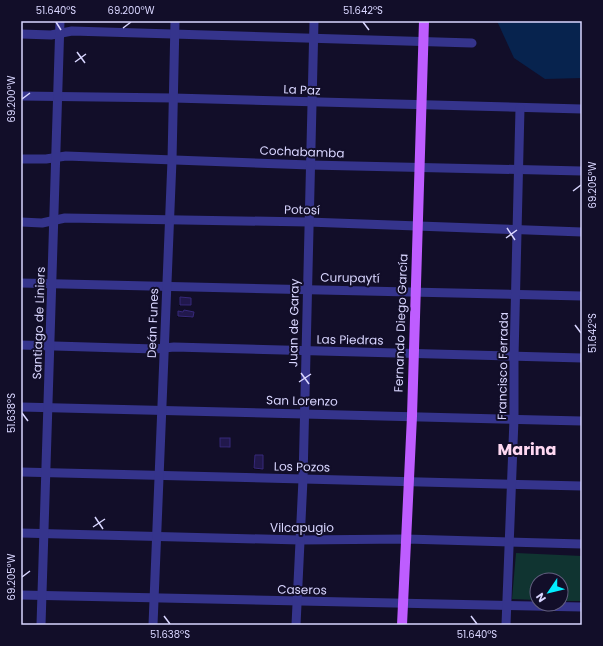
<svg xmlns="http://www.w3.org/2000/svg" width="603" height="646" viewBox="0 0 603 646" font-family="Poppins,sans-serif">
  <rect width="100%" height="100%" fill="#120e29"/>
  <path fill="#103431" d="M516,553L582,556V601H561V580H537V600L512,599Z"/>
  <path fill="#07234e" d="M497,21H579L582,25V78L545,79L514,58Z"/>
  <g fill="#0007">
    <path d="M180,298L190,305L179,306Z"/>
    <path d="M187,311L192,316L191,318L177,317L179,312Z"/>
    <path d="M220,439L229,447L227,448H219Z"/>
    <path d="M255,456L262,468L260,470L253,469Z"/>
  </g>
  <g fill="#21184c" stroke="#36287a">
    <path d="M180,297L191,298V305H180Z"/>
    <path d="M184,310L194,312L193,317L178,316V311L183,312Z"/>
    <rect x="220" y="438" width="10" height="9"/>
    <path d="M255,455H263V469L254,468Z"/>
  </g>
  <g fill="none" stroke-linecap="round" stroke-linejoin="round">
    <g stroke="#35348c" stroke-width="9">
      <path d="M21,34L51,35L72,31L472,43"/>
      <path d="M21,96L173,98L582,109"/>
      <path d="M21,159H46L66,156L310,165L582,171"/>
      <path d="M21,222L42,223L65,218L308,222L582,232"/>
      <path d="M21,283L582,296"/>
      <path d="M21,345L155,349L174,347L582,358"/>
      <path d="M21,407L582,421"/>
      <path d="M21,472L582,486"/>
      <path d="M21,533L300,540L406,539L582,544"/>
      <path d="M21,595L582,607"/>
      <path d="M41,625L60,21"/>
      <path d="M153,625L172,160L175,21"/>
      <path d="M296,625L303,479L314,21"/>
      <path d="M506,625L514,419V357L520,108"/>
    </g>
    <path stroke="#be5dff" stroke-width="10" d="M402,625L412,416L424,21"/>
  </g>
  <path fill="none" stroke="#d9d6ff" stroke-width="1.5" d="M56,22L61,30M363,22L369,30M123,28L131,22M77,52L85,63M75,62L86,54M22,99L30,93M573,191L581,185M507,228L515,240M506,238L517,230M575,325L581,333M301,373L309,384M299,382L311,374M22,413L28,421M95,517L103,529M93,527L105,519M22,577L30,571M164,616L170,624M471,616L477,624"/>
  <g text-anchor="middle" stroke-width="4" stroke-linejoin="round" paint-order="stroke">
    <g font-size="12" fill="#d9d6ff" stroke="#120e29">
      <text transform="translate(302 90) rotate(2)" y="4">La Paz</text>
      <text transform="translate(302 152) rotate(2)" y="4">Cochabamba</text>
      <text transform="translate(302 210) rotate(1)" y="4">Potosí</text>
      <text transform="translate(350 278) rotate(1)" y="4">Curupaytí</text>
      <text transform="translate(39 323) rotate(-88)" y="4">Santiago de Liniers</text>
      <text transform="translate(153 323) rotate(-88)" y="4">Deán Funes</text>
      <text transform="translate(294 323) rotate(-89)" y="4">Juan de Garay</text>
      <text transform="translate(401 323) rotate(-88)" y="4">Fernando Diego García</text>
      <text transform="translate(350 340) rotate(1)" y="4">Las Piedras</text>
      <text transform="translate(503 366) rotate(-89)" y="4">Francisco Ferrada</text>
      <text transform="translate(302 401) rotate(1)" y="4">San Lorenzo</text>
      <text transform="translate(302 467) rotate(1)" y="4">Los Pozos</text>
      <text x="302" y="532">Vilcapugio</text>
      <text transform="translate(302 590) rotate(1)" y="4">Caseros</text>
    </g>
    <g font-size="16" font-weight="bold" fill="#ffd8f2" stroke="#120e29">
      <text x="527" y="455">Marina</text>
    </g>
  </g>
  <rect width="603" height="646" fill="none" stroke="#120e29" stroke-width="44"/>
  <g transform="translate(549 592) rotate(235)"><circle r="19" fill="#120e29" stroke="#625e7f"/>
  <path d="M0-3L7 15L0 10L-7 15Z" fill="#02edff"/>
  <text y="-6" font-size="11" font-weight="bold" text-anchor="middle" fill="#d9d6ff">N</text>
  </g>
  <rect x="22" y="22" width="559" height="602" fill="none" stroke="#d9d6ff" stroke-width="1.5"/>
  <g font-size="10" text-anchor="middle" fill="#d9d6ff">
    <text x="56" y="14">51.640°S</text>
    <text x="131" y="14">69.200°W</text>
    <text x="363" y="14">51.642°S</text>
    <text transform="translate(11 99) rotate(-90)" y="4">69.200°W</text>
    <text transform="translate(592 185) rotate(-90)" y="4">69.205°W</text>
    <text transform="translate(592 333) rotate(-90)" y="4">51.642°S</text>
    <text transform="translate(11 413) rotate(-90)" y="4">51.638°S</text>
    <text transform="translate(11 577) rotate(-90)" y="4">69.205°W</text>
    <text x="170" y="638">51.638°S</text>
    <text x="477" y="638">51.640°S</text>
  </g>
</svg>
